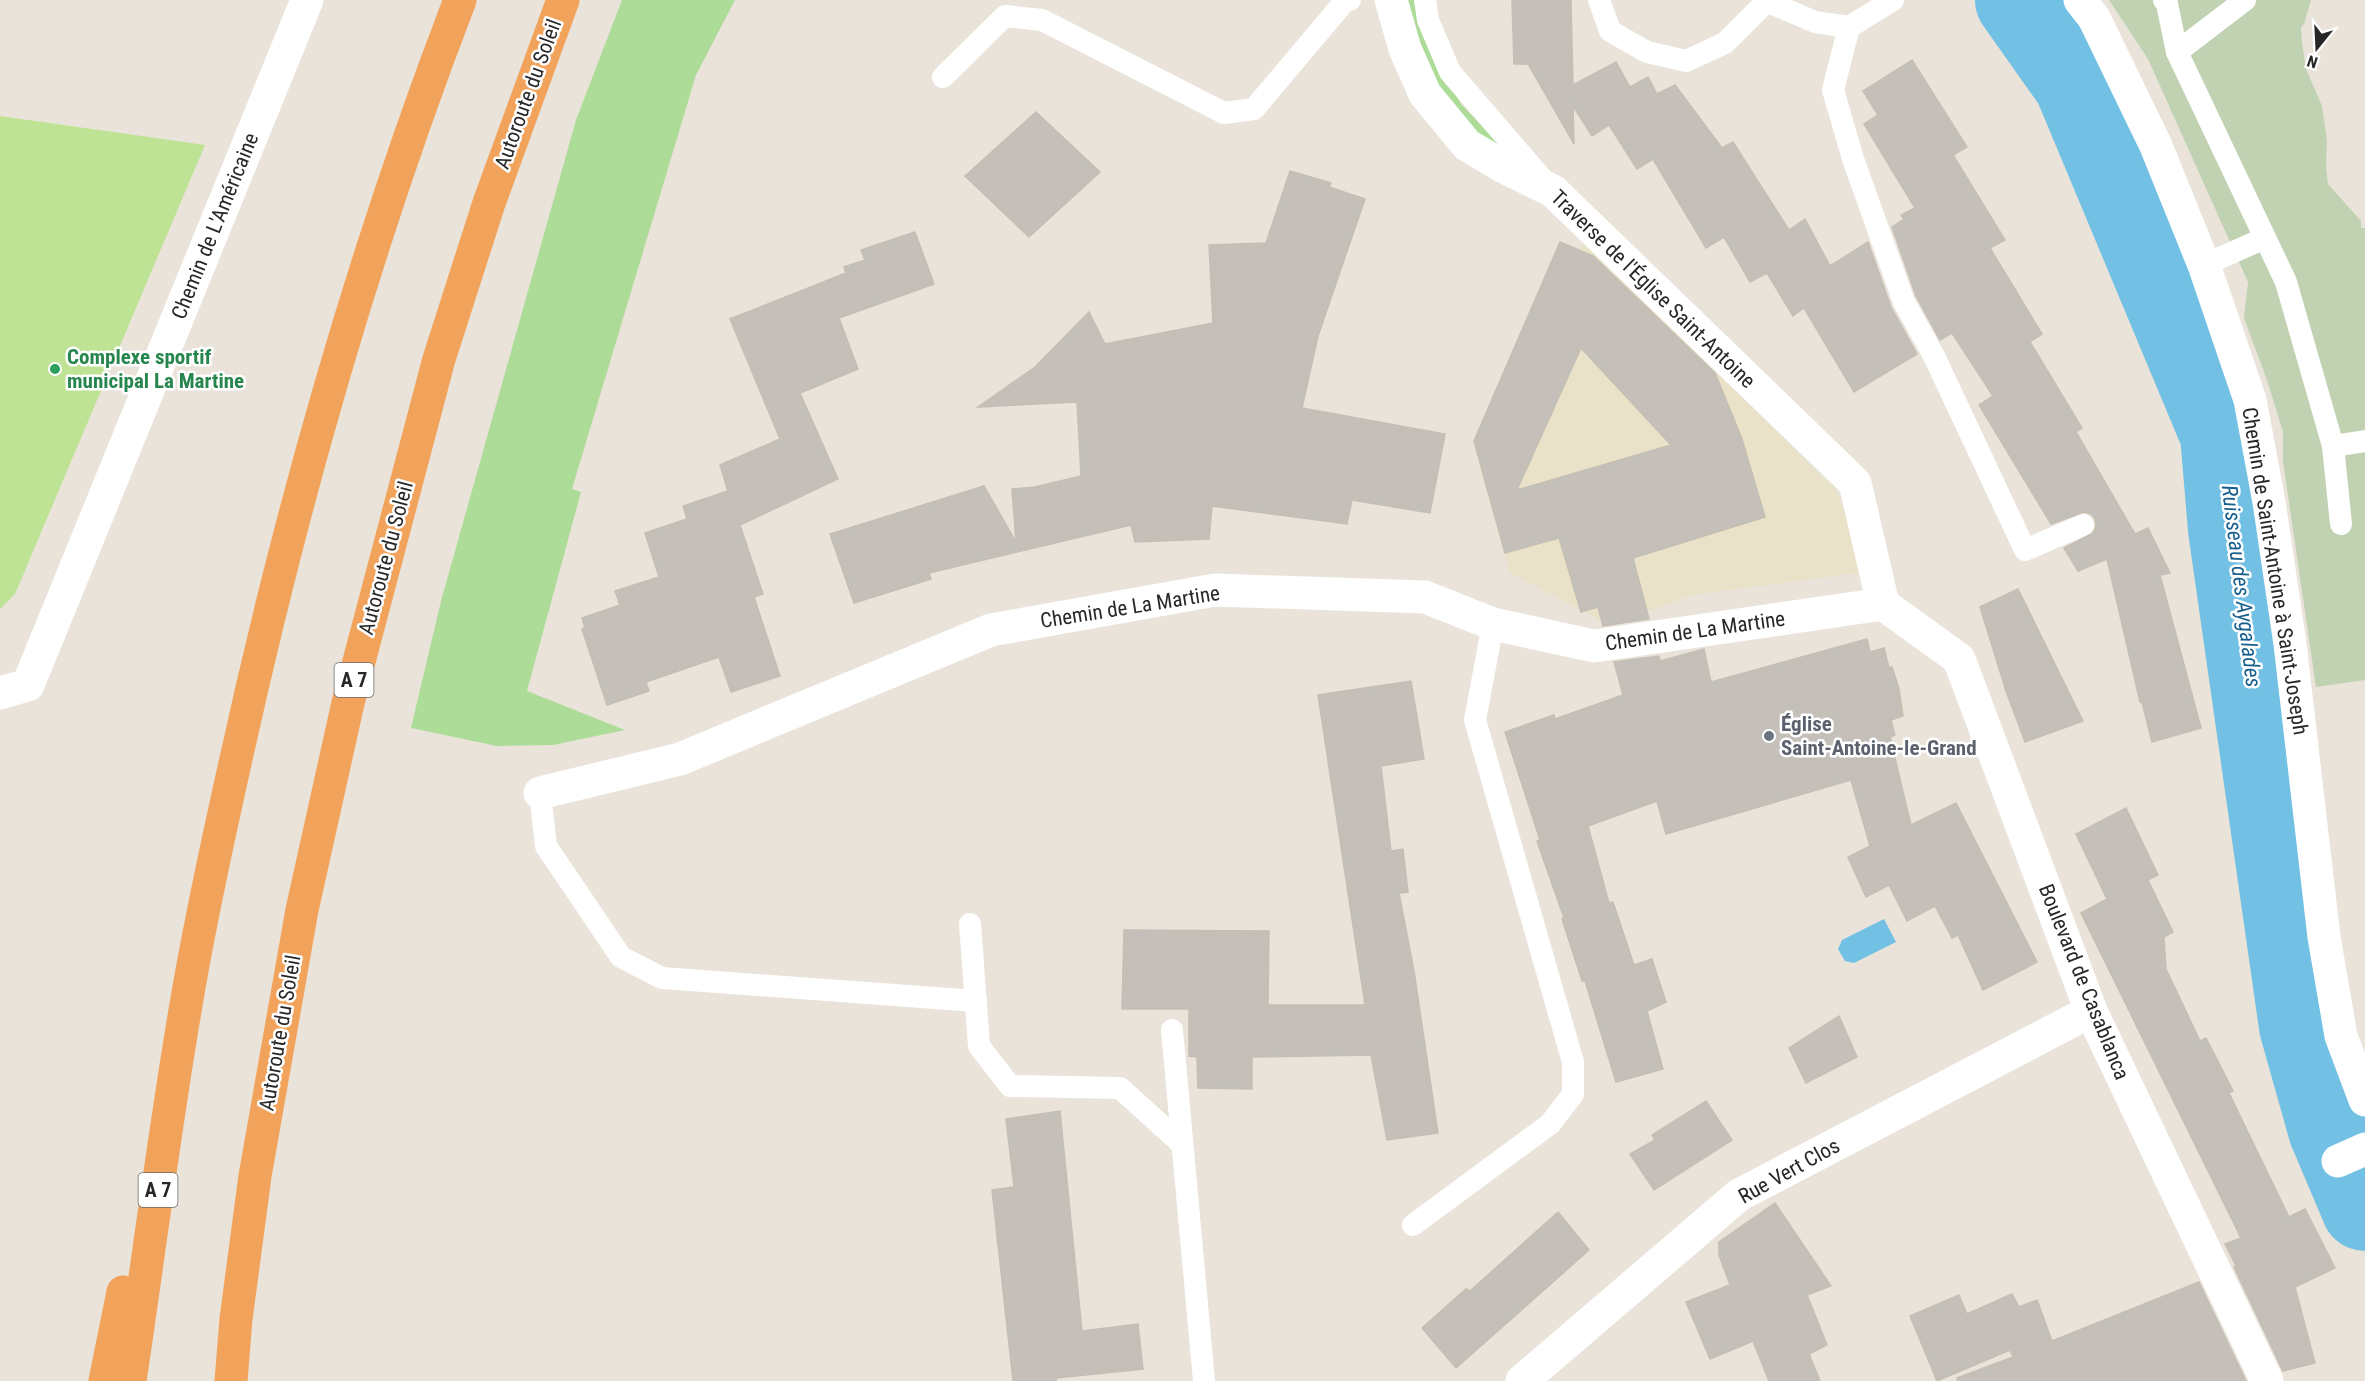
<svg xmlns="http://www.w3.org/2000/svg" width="2365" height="1381" viewBox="0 0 2365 1381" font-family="'Roboto Condensed',sans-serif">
  <rect width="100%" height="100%" fill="#e9e3d9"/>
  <path fill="#eae1c9" d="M1583,242L1836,490L1865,572L1692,595L1658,608L1600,620L1510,573L1480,469Z"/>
  <g fill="#addc99">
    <path d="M622,0H735L696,75L572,489L581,492L527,691L625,730L553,745L497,746L411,728L441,601L576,120Z"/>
    <path d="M1404,0H1415L1432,54L1461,104L1513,159L1483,145L1426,70Z"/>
  </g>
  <path fill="#c0d2b2" d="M2109,0H2311L2304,24L2301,27L2302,43L2306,69L2322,106L2327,141L2326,167L2328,184L2361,221V228H2365V680L2316,687L2283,461V432L2267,380L2244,318L2248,282L2148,59Z"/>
  <path fill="#bfe395" d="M0,116L205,145L15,594L0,609Z"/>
  <path fill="#72c1e5" d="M1884,919L1896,942L1854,963L1845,961L1838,949L1842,940Z"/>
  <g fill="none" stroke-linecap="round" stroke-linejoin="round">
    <path stroke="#72c1e5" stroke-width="88" d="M2019,0L2077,82L2224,434L2232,529L2303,1026L2332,1129L2365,1207"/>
  </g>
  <g fill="#c4c0b9" stroke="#c4bfb3" stroke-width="1.5" fill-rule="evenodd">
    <path d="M1512,0H1571L1573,85L1616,62L1630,87L1648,77L1657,94L1675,85L1722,148L1733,142L1789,230L1805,219L1830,266L1868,242L1891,307L1917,354L1854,392L1804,308L1793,316L1767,273L1750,282L1724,237L1706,248L1653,159L1637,169L1609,125L1592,136L1573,106L1574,144L1528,64H1514Z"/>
    <path d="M1912,60L1967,147L1953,155L2005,240L1990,248L2042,334L2030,342L2082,428L2076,432L2135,534L2148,528L2170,573L2160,575L2201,728L2152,742L2142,702H2140L2107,559L2078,571L2064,548L2093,533L2096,527L2095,519L2091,514L2084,512L2051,524L1979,405L1993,396L1952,333L1940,340L1916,296L1892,227L1904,219L1901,215L1915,208L1864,124L1878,115L1863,91Z"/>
    <path d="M1036,112L1100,172L1029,237L965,176Z"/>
    <path d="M1290,171L1331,183L1329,187L1365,199L1318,336L1302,408L1445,434L1430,513L1352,500L1347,524L1212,506L1209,539L1135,542L1131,525L929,573L931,579L854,603L830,534L984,486L1016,542L1012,489L1035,487L1081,476L1077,402L978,407L1035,367L1089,312L1105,344L1213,323L1209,245L1266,243Z"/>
    <path d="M915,232L934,284L839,318L858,369L800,393L838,479L740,525L763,594L754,597L780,676L731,692L719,657L646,682L649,691L607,705L582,629L585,628L582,618L620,605L615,591L659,577L645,533L687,519L683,506L728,491L720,465L780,439L730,319L846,273L844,267L865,260L861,250Z"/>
    <path d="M1560,242L1593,256L1715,373L1742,439L1765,517L1633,558L1649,619L1603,626L1598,607L1581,612L1559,538L1505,553L1474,441ZM1581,348L1671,445L1517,490Z"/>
    <path d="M2018,589L2083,721L2025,742L2006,691L1980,607Z"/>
    <path d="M1867,639L1870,652L1884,648L1889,668L1892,667L1899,689L1903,716L1891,720L1895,735L1890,737L1911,825L1956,803L2037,962L1983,990L1958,935L1952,938L1935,906L1907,921L1889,885L1866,897L1848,857L1870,846L1851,780L1666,834L1657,801L1588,826L1609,903L1613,902L1634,965L1652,959L1666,1002L1647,1011L1663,1069L1616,1082L1585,981H1582L1562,919L1564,918L1537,841L1540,840L1505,732L1554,715L1555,719L1623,695L1614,662L1659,656L1660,661L1704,649L1711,682Z"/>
    <path d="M1411,681L1424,759L1381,766L1391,851L1403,849L1408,892L1399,893L1414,971L1438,1133L1387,1140L1371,1055L1252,1057V1089L1198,1088L1197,1057L1189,1056V1009H1122L1124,930L1269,931L1268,1005H1365L1318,695Z"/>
    <path d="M2126,808L2158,875L2148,880L2173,932L2164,937L2166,969L2200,1041L2206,1038L2233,1091L2229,1093L2289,1217L2305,1209L2335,1268L2295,1287L2315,1363L2283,1371L2234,1267L2236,1266L2225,1244L2241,1238L2081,913L2107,899L2076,834Z"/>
    <path d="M1839,1016L1857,1057L1806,1083L1789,1048Z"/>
    <path d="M1706,1101L1732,1140L1654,1190L1630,1154L1655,1140L1652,1135Z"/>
    <path d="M1060,1111L1082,1331L1138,1324L1143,1369L1056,1378V1381H1013L992,1190L1014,1187L1006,1119Z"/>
    <path d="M1775,1203L1831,1286L1807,1295L1827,1345L1809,1354L1820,1381H1769L1753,1341L1710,1359L1686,1302L1730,1285L1719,1255V1242Z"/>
    <path d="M1558,1212L1589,1250L1456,1368L1422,1328L1466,1289L1470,1291Z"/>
    <path d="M2199,1282L2246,1381H1958L1957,1378L2013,1357L2010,1350L1937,1381L1910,1316L1959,1295L1967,1314L2012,1294L2019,1307L2037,1300L2052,1341Z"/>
  </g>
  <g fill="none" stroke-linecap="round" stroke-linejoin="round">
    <g stroke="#fff" stroke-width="22">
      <path d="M1425,0L1428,20L1450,72L1544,181"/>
      <path d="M1599,0L1610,31L1647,52L1686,61L1725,43L1766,2"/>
      <path d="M1764,0L1815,22L1849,27L1893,0"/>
      <path d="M2164,0L2167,4L2177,52L2286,282L2333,446L2341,524"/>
      <path d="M1849,27L1833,90L1853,159L1904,302L1934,356L2025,550L2083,525"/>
      <path d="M2177,52L2245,0"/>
      <path d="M943,77L1005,16L1042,20L1224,113L1254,109L1345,1L1350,0"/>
      <path d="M2204,265L2265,238"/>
      <path d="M2333,446L2365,441"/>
      <path d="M540,793L546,846L621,957L662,978L976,1001"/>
      <path d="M970,924L979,1046L1010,1086L1120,1088L1182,1144"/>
      <path d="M1172,1030L1204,1381"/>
      <path d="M1413,1225L1550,1124L1573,1094V1062L1475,720L1493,624"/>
    </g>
    <path stroke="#fff" stroke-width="33" d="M2338,1161L2365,1149"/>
    <g stroke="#fff" stroke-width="33">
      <path d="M1391,0L1405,49L1425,94L1467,145L1504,167L1553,191L1855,483L1883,604"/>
      <path d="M2080,0L2094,18L2156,146L2204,265L2250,400L2269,502L2290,644L2324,937L2341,1036L2365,1100"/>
      <path d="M1883,604L1959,659L2091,1011L2267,1381"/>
      <path d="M0,693L28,685L307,0"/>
      <path d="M540,793L680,759L991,630L1215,590L1425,597L1493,624L1594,646L1883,604"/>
      <path d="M1522,1381L1739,1195L2091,1011"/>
    </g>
    <g stroke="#f2a35b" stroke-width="33">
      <path d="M105,1381L123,1292"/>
      <path d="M130,1381C149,1254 165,1126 187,999C200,922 217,844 234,768C291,507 364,249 460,0"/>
      <path d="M231,1381L236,1319L255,1176L302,910L348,703L439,359L489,203L563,0"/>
    </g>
  </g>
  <circle fill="#2e9e5b" stroke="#fff" stroke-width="2" cx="55" cy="369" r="6"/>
  <circle fill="#6b7280" stroke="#fff" stroke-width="2" cx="1769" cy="736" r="6"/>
  <g text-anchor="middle" stroke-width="5" stroke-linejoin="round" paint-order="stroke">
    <g fill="#fff" stroke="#686868" stroke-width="1.5">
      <rect x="334.5" y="663" width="39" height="34" rx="4.5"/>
      <rect x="138.5" y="1173" width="39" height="34" rx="4.5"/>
    </g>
    <g font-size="20" font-weight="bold" fill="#272727">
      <text x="354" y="687">A 7</text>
      <text x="158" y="1197">A 7</text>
    </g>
    <g font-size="21" fill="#272727" stroke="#fff">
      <text transform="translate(528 94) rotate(-70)" y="7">Autoroute du Soleil</text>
      <text transform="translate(215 226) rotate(-68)" y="7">Chemin de L'Américaine</text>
      <text transform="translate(1653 289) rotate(44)" y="7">Traverse de l'Église Saint-Antoine</text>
      <text transform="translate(386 558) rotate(-75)" y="7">Autoroute du Soleil</text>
      <text transform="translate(2275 571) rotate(81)" y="7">Chemin de Saint-Antoine à Saint-Joseph</text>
      <text transform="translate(1130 607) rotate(-9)" y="7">Chemin de La Martine</text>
      <text transform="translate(1695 631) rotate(-8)" y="7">Chemin de La Martine</text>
      <text transform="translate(2084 982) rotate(68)" y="7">Boulevard de Casablanca</text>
      <text transform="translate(280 1033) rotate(-80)" y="7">Autoroute du Soleil</text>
      <text transform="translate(1789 1171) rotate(-29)" y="7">Rue Vert Clos</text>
    </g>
    <g font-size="21" font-weight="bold" fill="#27864d" stroke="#fff" text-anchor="start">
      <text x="67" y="364">Complexe sportif<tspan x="67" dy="24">municipal La Martine</tspan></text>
    </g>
    <g font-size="21" font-weight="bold" fill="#5b616d" stroke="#fff" text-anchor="start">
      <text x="1781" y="731">Église<tspan x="1781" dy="24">Saint-Antoine-le-Grand</tspan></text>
    </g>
    <g font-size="22" font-style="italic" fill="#165e8c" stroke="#fff">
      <text transform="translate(2242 586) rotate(83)" y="8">Ruisseau des Aygalades</text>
    </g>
  </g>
  <g transform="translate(2317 48) rotate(198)" stroke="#ffffff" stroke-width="4.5" paint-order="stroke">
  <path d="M0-4.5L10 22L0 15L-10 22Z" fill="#272727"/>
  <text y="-9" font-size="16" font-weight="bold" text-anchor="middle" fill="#272727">N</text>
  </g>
</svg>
